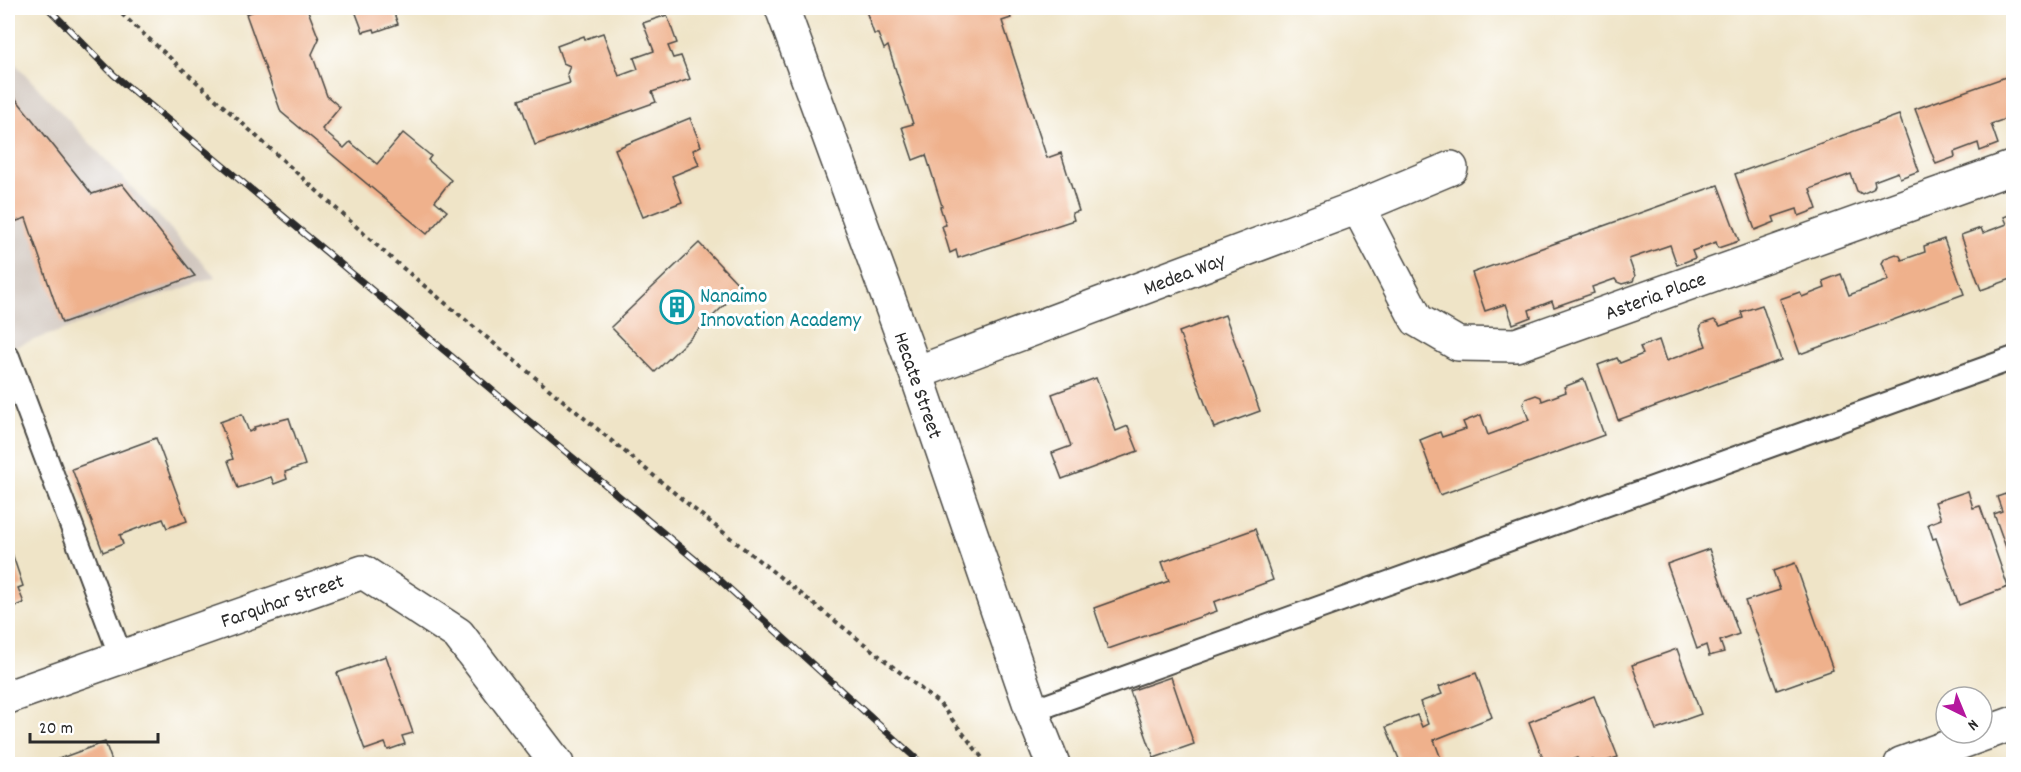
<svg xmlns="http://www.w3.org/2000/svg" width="2021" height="772" viewBox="0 0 2021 772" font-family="Dekko,sans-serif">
  <rect width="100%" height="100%" fill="#fff"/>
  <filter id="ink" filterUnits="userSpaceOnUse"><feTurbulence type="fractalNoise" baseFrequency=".0167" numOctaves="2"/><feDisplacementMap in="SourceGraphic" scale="12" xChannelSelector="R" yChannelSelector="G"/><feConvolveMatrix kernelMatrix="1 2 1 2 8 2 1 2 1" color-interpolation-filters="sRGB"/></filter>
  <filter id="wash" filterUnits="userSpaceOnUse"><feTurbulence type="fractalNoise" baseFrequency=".008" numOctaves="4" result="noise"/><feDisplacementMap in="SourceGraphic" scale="24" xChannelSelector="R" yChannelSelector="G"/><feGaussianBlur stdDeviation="1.35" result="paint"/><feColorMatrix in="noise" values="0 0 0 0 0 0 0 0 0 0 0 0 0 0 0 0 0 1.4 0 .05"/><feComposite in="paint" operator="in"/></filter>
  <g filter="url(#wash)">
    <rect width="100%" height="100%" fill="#efe4c7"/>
    <path fill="#cdc2b9" d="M8,56L216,277L8,349Z"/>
    <g id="blocks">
      <g fill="#efb18c">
        <path d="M263,8H307L319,39L312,54L327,96L340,107L322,129L326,133L344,148L350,142L377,164L403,133L431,156L428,160L451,180L435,201L447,211L427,234L281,112L246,14Z"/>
        <path d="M354,8H392L398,24L375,32L374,29L363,32Z"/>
        <path d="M865,8H1008L1011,18L1002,21L1047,158L1061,153L1079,211L1072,213L1074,220L958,258L956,250L950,253L942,226L946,225L940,207L942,206L926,155L913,160L902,127L913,124L888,46L884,49L878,34H874Z"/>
        <path d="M667,15L677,43L668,46L673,58L681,56L690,79L652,92L656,102L535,145L519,100L570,83L567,74L570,66L563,63L557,46L584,36L585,39L603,33L619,76L638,69L634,58L654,51L643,23Z"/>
        <path d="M2014,74V116L1991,124L1998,144L1980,151L1978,143L1954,152L1955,157L1936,164L1915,109Z"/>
        <path d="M8,89L92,194L122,184L195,276L62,323L26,218L8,224Z"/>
        <path d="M1899,115L1919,171L1900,178L1898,172L1874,181L1875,185L1873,189L1862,194L1857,191L1851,174L1810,189L1817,209L1799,216L1797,209L1773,217L1775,222L1755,230L1735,174Z"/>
        <path d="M690,118L701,146L693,150L699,165L672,176L682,202L643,217L615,149Z"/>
        <path d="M1718,185L1739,241L1718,248L1716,242L1692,251L1695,258L1677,265L1670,245L1629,259L1635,276L1633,281L1622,284L1617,282L1615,279L1592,287L1594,293L1554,307L1552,301L1529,310L1531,317L1513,324L1506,304L1485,311L1472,273Z"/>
        <path d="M2014,213V278L1981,290L1961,235L1981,228L1983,233L2007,224L2004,217Z"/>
        <path d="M1944,239L1964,294L1800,354L1780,299L1800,292L1802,297L1825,288L1823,281L1841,274L1849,295L1889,280L1882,263L1885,258L1896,254L1900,256L1902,260L1925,252L1924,246Z"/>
        <path d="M699,243L742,288L655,372L611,327Z"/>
        <path d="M1762,305L1781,360L1618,420L1598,365L1617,358L1620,363L1643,354L1640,347L1659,340L1666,361L1706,346L1700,329L1702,324L1714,320L1718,323L1720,326L1743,318L1741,312Z"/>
        <path d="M1225,315L1260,411L1214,428L1179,332Z"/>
        <path d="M1096,378L1116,431L1128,426L1138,451L1062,479L1052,453L1071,446L1052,394Z"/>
        <path d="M1584,379L1604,435L1440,495L1420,440L1440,432L1442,437L1466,429L1463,422L1481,415L1488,435L1529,420L1523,404L1525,399L1536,395L1541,397L1542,401L1566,392L1564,387Z"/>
        <path d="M242,414L249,432L255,429L254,427L289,418L305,465L285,472L287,479L274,484L271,477L238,488L228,461L233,459L220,422Z"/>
        <path d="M156,438L187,521L167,528L163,519L141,527L120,535L123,544L103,552L72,469Z"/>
        <path d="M1968,491L1973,508L1980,506L2008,587L1959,605L1936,538L1933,539L1928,524L1941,519L1935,502Z"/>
        <path d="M2014,491V567H2013L1994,514L2002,511L1997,497Z"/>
        <path d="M1255,529L1273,580L1214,602L1217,611L1108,649L1094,608L1169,581L1162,562Z"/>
        <path d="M8,541L23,586L18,588L24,603L8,609Z"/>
        <path d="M1709,549L1739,634L1720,641L1724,652L1709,656L1706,645L1697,649L1667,564Z"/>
        <path d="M1795,563L1833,670L1777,690L1745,601L1780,590L1773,571Z"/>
        <path d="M1677,649L1701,714L1656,730L1632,665Z"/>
        <path d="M386,656L413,733L402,736L405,744L388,750L385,743L365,750L337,673Z"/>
        <path d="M1476,673L1492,717L1434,740L1443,764H1401L1386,727L1417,715L1422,727L1428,724L1420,702L1442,694L1439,687Z"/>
        <path d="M1171,677L1194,744L1154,758L1130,691Z"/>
        <path d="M1594,696L1618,757L1598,764H1595L1593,760L1580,764L1577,758L1560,764H1545L1529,722Z"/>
        <path d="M105,742L113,764H54L53,761Z"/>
      </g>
    </g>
  </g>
  <g filter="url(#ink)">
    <use href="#blocks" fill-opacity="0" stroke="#484742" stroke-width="1.5"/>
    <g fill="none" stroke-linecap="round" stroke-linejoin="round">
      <defs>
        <g id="lane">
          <path d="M8,357L121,657"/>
          <path d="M1032,711L2014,358"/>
        </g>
        <g id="street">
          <path d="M782,8L916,373L1032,711L1053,764"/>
          <path d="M1358,207L1417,320L1458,344L1516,345L2014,167"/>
          <path d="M916,373L1358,207L1451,168"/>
          <path d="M8,697L363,572L458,634L557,764"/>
          <path d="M1901,764L2014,723"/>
        </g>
      </defs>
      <use href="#lane" stroke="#484742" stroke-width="26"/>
      <use href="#street" stroke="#484742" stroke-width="36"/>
      <path stroke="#484742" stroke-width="4" stroke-dasharray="4.5 4.5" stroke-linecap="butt" d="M115,8L392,259L694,509L940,704L987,764"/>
      <use href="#lane" stroke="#fff" stroke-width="22"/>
      <use href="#street" stroke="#fff" stroke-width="33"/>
      <defs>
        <path id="rail" d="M48,8L114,75L722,582L922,764"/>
      </defs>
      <use href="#rail" stroke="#2b2b2b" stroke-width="7"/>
      <use href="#rail" stroke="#fff" stroke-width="4.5" stroke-dasharray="14" stroke-linecap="butt"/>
    </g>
  </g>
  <defs>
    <symbol id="building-ring" viewBox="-11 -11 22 22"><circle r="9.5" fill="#fff" stroke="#0f9aa8" stroke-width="1.5"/><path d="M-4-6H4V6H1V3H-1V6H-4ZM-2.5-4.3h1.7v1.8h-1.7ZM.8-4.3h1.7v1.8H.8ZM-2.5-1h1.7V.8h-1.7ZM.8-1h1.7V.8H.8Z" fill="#0f9aa8"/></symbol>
  </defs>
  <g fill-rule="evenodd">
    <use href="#building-ring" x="658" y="288" width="38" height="38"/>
  </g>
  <g text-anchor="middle" stroke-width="6" stroke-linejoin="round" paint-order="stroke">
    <g font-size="21" fill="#2b2b2b" stroke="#fff">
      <text transform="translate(1184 273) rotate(-21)" y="7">Medea Way</text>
      <text transform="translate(1655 295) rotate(-20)" y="7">Asteria Place</text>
      <text transform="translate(919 385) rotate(71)" y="7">Hecate Street</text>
      <text transform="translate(282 600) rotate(-19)" y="7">Farquhar Street</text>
    </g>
    <g font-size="21" fill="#0d838f" stroke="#fff" text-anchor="start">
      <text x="700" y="302">Nanaimo<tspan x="700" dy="24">Innovation Academy</tspan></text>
    </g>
  </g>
  <rect width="2021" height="772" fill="none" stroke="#fff" stroke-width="30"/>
  <g transform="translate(1964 715) rotate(137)"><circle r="28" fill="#ffffff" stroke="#aaaaaa" stroke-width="1.5"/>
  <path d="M0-4.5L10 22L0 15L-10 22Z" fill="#b5179e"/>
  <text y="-9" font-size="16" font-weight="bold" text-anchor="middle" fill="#2b2b2b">N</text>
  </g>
  <path d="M30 733v9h128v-9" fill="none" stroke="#2b2b2b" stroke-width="3"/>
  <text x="39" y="733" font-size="18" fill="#2b2b2b" stroke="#ffffff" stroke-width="4.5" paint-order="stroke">20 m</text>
</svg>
